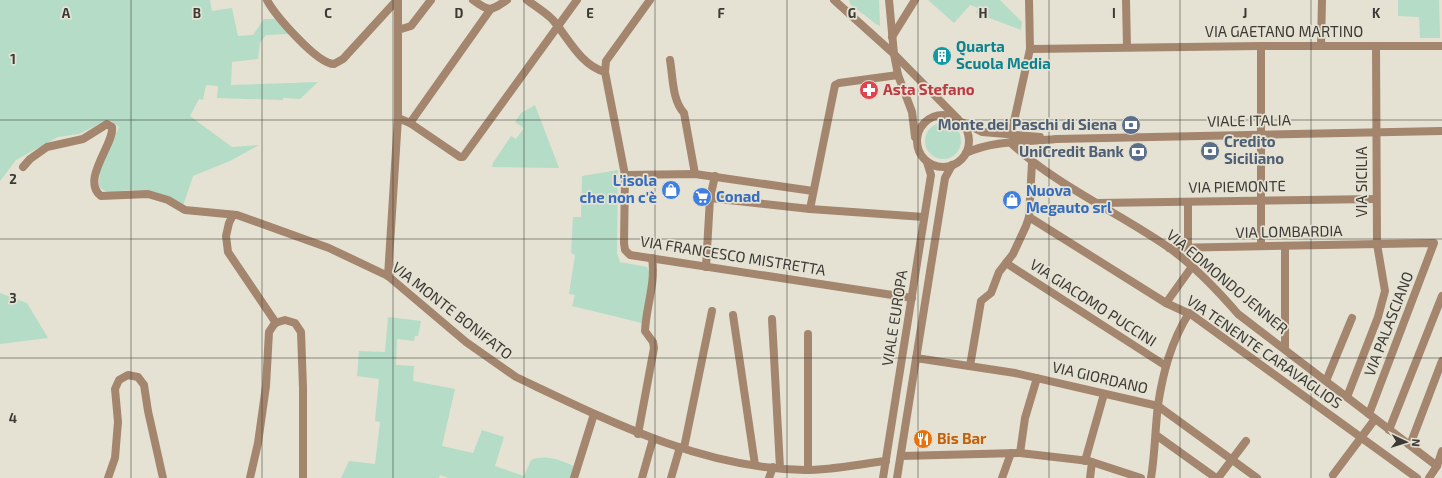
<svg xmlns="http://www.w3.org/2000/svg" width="1442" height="478" viewBox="0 0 1442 478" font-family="'Exo 2',sans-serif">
  <rect width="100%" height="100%" fill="#e5e2d3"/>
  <g fill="#b4dcc7">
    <path d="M0,0H210L212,11L232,8L238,36L253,35L264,19H275L290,34L266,35L260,43L258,59L232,62L231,85L318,82L300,99L283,98V100L217,98L218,86L206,85L203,100L199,99L190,116L232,147L259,145L230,161L193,176L183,206C166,199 149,190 131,190C119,190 107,197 99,186L100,168L119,127L110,120L103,122L79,134L58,137L16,160L0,181Z"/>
    <path d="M849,0H879L880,26L876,24L850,4Z"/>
    <path d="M928,0H1000L1022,22L1021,30L976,13L978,8L970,5L954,23Z"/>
    <path d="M1398,0H1439L1440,38H1420L1419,17L1398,16Z"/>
    <path d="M535,105L559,168L492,167L493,163L511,136L516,139L524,128L515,122L521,113Z"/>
    <circle cx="943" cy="141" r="18"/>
    <path d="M618,170L617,253L620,262L647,267L651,275L642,323L572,306L575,295L569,294L575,255L571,253L573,217H581L582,176Z"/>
    <path d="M0,293L27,303L48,338L0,344Z"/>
    <path d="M388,317L421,321L418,336H415L414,341L397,339L396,365L414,366L413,381L455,389L442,446L473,453L482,430L504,437L495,466L524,476L531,460C546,454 560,460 574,466L571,478H449L440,475L439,478H341L349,461L375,464L380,422L375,421L379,379L357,376L359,351L385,352Z"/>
  </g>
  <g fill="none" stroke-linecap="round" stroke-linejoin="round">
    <g stroke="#a4856d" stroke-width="8">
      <path d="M267,0C275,15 317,64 334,64L343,59L397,0"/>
      <path d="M473,0C490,12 490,11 507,0"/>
      <path d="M527,0C535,6 545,12 552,19C568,37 580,65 605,72L625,175L695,174L813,191"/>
      <path d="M1126,0L1127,47"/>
      <path d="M398,30L411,26L431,0"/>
      <path d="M892,37L915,0"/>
      <path d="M1321,46L1322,0"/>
      <path d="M1030,49L1261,46H1442"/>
      <path d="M670,60C673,77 672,100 684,113L695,174"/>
      <path d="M605,72L606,61L650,0"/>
      <path d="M398,118L410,123L460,157H463L577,0"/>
      <path d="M410,123L490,10"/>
      <path d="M1011,135L1030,49L1029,0"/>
      <path d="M1011,143C1057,186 1116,211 1168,247C1192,264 1219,292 1238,314L1437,466"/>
      <path d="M23,167L30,159L47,147L83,139L107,124L112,127C115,143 80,180 101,196L148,194L168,200L185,210L237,215L329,248L388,276L466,342L516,377C607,420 702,469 805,470C832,470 860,464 886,461"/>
      <path d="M625,175L624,243L625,250L630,255L912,298"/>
      <path d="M710,198L810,209L924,217"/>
      <path d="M1097,203L1376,199"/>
      <path d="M810,209L835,85L839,83L898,75"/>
      <path d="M233,215L229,223L226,236L228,252L276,323"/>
      <path d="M1029,217L1166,303L1192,315L1417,478"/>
      <path d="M1261,246V46"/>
      <path d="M1188,247V202"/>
      <path d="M1169,248L1434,243L1369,414"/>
      <path d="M1006,263L1166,366"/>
      <path d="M706,267L710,198L715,176"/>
      <path d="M388,276L398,118V0"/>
      <path d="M1166,303L1191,268"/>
      <path d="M733,315L755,465"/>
      <path d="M772,319L780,468"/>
      <path d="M808,334V470"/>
      <path d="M1285,349V246"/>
      <path d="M916,358L1015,373L1158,406L1257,478"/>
      <path d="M970,366L981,301L991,293L999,272L1013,254L1026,226L1029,217L1032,163"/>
      <path d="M1326,381L1352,318"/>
      <path d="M1347,397L1378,317L1385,291L1377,244L1376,46"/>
      <path d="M1389,430L1442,296"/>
      <path d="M638,434L654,348L653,342L645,331C646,306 656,284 652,258"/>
      <path d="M1156,435L1216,478"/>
      <path d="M1410,445L1442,361"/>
      <path d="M684,448L712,311"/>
      <path d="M1020,453L1025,418L1037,378"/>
      <path d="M901,456L1020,453L1089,461L1141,478"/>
      <path d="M1085,461L1104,394"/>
      <path d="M1333,475L1375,419"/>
      <path d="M108,478L115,458L118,422L115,389L119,380L128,375L138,377L144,385L148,411L163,478"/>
      <path d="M250,478L258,443L266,386L269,332L275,323L285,320L295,323L301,332L303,388V478"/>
      <path d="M574,478L594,414"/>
      <path d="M642,478L653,439"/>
      <path d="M671,478L680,447"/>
      <path d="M769,478L773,467"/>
      <path d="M1002,478L1011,453"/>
      <path d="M1090,478L1092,462"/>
      <path d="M1151,478C1155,454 1155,430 1158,405C1163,372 1171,342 1189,313"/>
      <path d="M1218,478L1246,441"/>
      <path d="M1429,478L1437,466L1442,451"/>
    </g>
    <g stroke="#a4856d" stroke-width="8">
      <path d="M834,0L894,54L958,119"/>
      <path d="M889,0L894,54L898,75L912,112L915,137"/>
      <circle cx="943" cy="141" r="26"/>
      <path d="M964,123L982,132L1040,137"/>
      <path d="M966,153C993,140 1027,142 1056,139L1442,131"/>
      <path d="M883,478L931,175L927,162"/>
      <path d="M897,478L945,178L952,165"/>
    </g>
  </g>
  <path fill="none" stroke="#3c3a35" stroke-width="1" stroke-opacity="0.55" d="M131,0V478M262,0V478M393,0V478M524,0V478M655,0V478M787,0V478M918,0V478M1049,0V478M1180,0V478M1311,0V478M0,120H1442M0,239H1442M0,358H1442"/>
  <defs>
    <symbol id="building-disc" viewBox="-11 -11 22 22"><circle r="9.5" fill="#0f9aa8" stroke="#e5e2d3"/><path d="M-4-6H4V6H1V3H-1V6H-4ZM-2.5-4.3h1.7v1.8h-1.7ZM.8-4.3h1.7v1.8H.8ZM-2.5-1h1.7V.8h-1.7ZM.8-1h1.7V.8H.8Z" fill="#fff"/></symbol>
    <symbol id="pharmacy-disc" viewBox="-11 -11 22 22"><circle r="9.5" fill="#e0444e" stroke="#e5e2d3"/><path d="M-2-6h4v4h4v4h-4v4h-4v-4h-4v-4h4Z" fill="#fff"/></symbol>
    <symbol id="bank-disc" viewBox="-11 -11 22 22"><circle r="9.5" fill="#5c6f8a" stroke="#e5e2d3"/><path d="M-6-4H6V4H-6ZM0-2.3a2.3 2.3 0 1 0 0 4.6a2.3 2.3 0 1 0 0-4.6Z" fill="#fff"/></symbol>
    <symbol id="shop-disc" viewBox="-11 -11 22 22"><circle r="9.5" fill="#3f7fe0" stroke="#e5e2d3"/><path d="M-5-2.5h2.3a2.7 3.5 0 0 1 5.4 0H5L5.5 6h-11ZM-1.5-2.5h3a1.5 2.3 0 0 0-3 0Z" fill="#fff"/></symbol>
    <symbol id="supermarket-disc" viewBox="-11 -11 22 22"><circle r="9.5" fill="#3f7fe0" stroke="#e5e2d3"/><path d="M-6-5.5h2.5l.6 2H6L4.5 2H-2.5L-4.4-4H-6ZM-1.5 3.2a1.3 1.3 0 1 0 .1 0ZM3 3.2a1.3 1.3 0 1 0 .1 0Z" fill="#fff"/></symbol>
    <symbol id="restaurant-disc" viewBox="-11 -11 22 22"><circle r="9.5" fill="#e8710a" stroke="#e5e2d3"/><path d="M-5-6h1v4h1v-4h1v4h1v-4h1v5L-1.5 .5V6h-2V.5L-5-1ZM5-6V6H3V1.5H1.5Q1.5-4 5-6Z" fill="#fff"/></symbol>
  </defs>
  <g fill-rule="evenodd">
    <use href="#building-disc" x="931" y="45" width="22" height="22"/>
    <use href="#pharmacy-disc" x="858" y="79" width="22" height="22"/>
    <use href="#bank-disc" x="1120" y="114" width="22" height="22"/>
    <use href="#bank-disc" x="1199" y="140" width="22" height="22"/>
    <use href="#bank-disc" x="1127" y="141" width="22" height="22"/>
    <use href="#shop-disc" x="660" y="179" width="22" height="22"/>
    <use href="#supermarket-disc" x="691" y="186" width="22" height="22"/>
    <use href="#shop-disc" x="1001" y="189" width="22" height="22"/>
    <use href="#restaurant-disc" x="912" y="428" width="22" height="22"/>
  </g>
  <g text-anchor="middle" stroke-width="3.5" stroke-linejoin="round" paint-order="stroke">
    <g font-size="15" fill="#3c3a35" stroke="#e5e2d3">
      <text x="1284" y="37">VIA GAETANO MARTINO</text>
      <text transform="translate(1249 121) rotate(-1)" y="5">VIALE ITALIA</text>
      <text transform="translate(1362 182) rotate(-90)" y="5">VIA SICILIA</text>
      <text transform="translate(1237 187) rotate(-1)" y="5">VIA PIEMONTE</text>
      <text transform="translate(1289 232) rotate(-1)" y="5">VIA LOMBARDIA</text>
      <text transform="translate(733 256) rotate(9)" y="5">VIA FRANCESCO MISTRETTA</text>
      <text transform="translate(1227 282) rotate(40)" y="5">VIA EDMONDO JENNER</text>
      <text transform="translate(1093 303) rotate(33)" y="5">VIA GIACOMO PUCCINI</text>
      <text transform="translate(452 311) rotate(38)" y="5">VIA MONTE BONIFATO</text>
      <text transform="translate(895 318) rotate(-81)" y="5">VIALE EUROPA</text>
      <text transform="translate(1389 324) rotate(-69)" y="5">VIA PALASCIANO</text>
      <text transform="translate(1264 352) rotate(35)" y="5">VIA TENENTE CARAVAGLIOS</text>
      <text transform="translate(1100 378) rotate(13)" y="5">VIA GIORDANO</text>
    </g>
    <g font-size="15" font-weight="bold" fill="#0d838f" stroke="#e5e2d3" text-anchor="start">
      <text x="956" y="52">Quarta<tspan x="956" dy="17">Scuola Media</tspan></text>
    </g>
    <g font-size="15" font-weight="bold" fill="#be3a42" stroke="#e5e2d3" text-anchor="start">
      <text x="883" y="95">Asta Stefano</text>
    </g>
    <g font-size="15" font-weight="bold" fill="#4e5e75" stroke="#e5e2d3" text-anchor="end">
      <text x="1117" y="130">Monte dei Paschi di Siena</text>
      <text x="1224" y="147" text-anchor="start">Credito<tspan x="1224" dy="17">Siciliano</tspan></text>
      <text x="1124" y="157">UniCredit Bank</text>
    </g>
    <g font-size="15" font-weight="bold" fill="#366cbe" stroke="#e5e2d3" text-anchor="start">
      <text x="657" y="186" text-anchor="end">L'isola<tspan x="657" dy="17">che non c'è</tspan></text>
      <text x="1026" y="196">Nuova<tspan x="1026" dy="17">Megauto srl</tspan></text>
      <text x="716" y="202">Conad</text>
    </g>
    <g font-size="15" font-weight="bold" fill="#c56008" stroke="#e5e2d3" text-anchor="start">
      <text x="937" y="444">Bis Bar</text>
    </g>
  </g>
  <g font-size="13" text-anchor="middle" font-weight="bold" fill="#3c3a35" stroke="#e5e2d3" stroke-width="3.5" stroke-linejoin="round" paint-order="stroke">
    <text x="66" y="18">A</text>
    <text x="197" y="18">B</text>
    <text x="328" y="18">C</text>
    <text x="459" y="18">D</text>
    <text x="590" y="18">E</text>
    <text x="721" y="18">F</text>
    <text x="852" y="18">G</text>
    <text x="983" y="18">H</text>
    <text x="1114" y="18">I</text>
    <text x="1245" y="18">J</text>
    <text x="1376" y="18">K</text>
    <text x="13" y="64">1</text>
    <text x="13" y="184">2</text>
    <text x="13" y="303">3</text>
    <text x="13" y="423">4</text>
  </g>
  <g transform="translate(1406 442) rotate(94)" stroke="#e5e2d3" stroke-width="3" paint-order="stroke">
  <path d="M0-3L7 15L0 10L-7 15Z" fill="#3c3a35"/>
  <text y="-6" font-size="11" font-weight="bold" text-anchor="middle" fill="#3c3a35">N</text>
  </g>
</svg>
